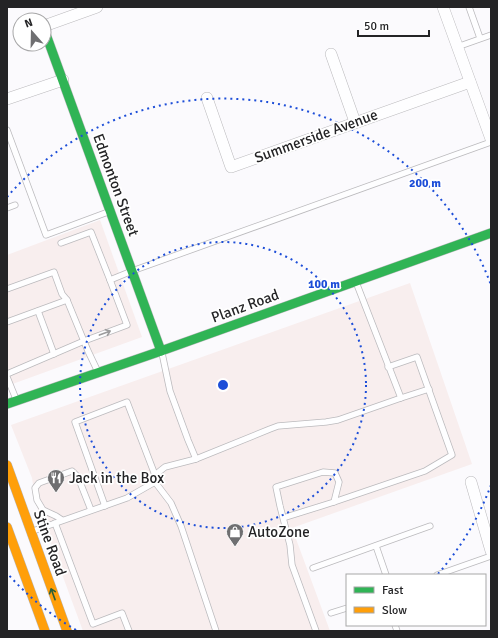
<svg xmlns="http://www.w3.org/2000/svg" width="498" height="638" viewBox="0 0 498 638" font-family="Signika,sans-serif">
  <rect width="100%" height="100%" fill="#fbfafd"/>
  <g fill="#f8eeee">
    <path d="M100,220L142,337L7,386V255Z"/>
    <path d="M410,283L472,464L292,528L330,631H83L36,504L32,478L11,425Z"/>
  </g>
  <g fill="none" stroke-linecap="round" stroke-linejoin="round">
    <defs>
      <g id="lane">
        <path d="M469,7L480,38"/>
        <path d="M457,47L491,35"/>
        <path d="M7,130L46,235L108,212"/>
        <path d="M7,208L15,205"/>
        <path d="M61,243L91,232L110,280"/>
        <path d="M7,289L54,272L62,294L67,300"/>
        <path d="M38,311L54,354"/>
        <path d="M7,322L67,300L88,351L98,372"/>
        <path d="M162,353L170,391L188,440L196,459"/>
        <path d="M7,374L84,341L127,325L110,280L132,271L491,142"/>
        <path d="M7,377L16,399"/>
        <path d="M401,398L429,389"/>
        <path d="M334,502L425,471L452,455L417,357L388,367"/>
        <path d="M105,506L75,422L127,402L155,475"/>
        <path d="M283,518L334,502L339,482L335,473L323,472L276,487L280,506L290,545L292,565L316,631"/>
        <path d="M62,520L56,516L43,510L37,500L35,488L39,483L72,471L78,477L91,510"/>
        <path d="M55,523L93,624L122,613L129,631"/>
        <path d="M33,531L127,498L155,482"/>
        <path d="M376,546L386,575"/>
        <path d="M313,568L430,526"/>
        <path d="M437,575L491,556"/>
        <path d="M331,613L347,608"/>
        <path d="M395,625L397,631"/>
        <path d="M216,631L181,526L171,503L155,482V475L165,467L196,459L270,429L278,426L326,422L338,420L401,398L356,282"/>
      </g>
      <g id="street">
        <path d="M443,7L491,139"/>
        <path d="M44,26L97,7"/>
        <path d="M331,54L355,122"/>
        <path d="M207,98L231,167L470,82"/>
        <path d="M7,99L63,80"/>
        <path d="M471,482L491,551"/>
      </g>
      <g id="fast">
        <path d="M44,29L161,351"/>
        <path d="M7,404L161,351L491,233"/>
      </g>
      <g id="slow">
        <path d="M7,465L67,631"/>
        <path d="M7,527L45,631"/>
      </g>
    </defs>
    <use href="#lane" stroke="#bbbabd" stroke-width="7"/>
    <use href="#street" stroke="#bbbabd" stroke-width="12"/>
    <use href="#fast" stroke="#bbbabd" stroke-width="10"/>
    <use href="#slow" stroke="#bbbabd" stroke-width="10"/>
    <use href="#lane" stroke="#fefeff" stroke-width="5.5"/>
    <use href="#street" stroke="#fefeff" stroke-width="11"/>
    <use href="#fast" stroke="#30b455" stroke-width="9"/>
    <use href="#slow" stroke="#ff9f0a" stroke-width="9"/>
  </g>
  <defs><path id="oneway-shaft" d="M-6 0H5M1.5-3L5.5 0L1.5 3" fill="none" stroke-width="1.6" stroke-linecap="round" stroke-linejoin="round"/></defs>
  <use stroke="#9c9c9d" href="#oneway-shaft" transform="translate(105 333) rotate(-20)"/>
  <use stroke="#295e39" href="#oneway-shaft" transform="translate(53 594) rotate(-110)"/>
  <g fill="none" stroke="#1d4ed8" stroke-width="2" stroke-dasharray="2 4">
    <circle cx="223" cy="385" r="143"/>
    <path d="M491 485A286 286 0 0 1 437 575M76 630A286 286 0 0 1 7 573M7 197A286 286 0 0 1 491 285"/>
  </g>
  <defs>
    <symbol id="restaurant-pin" viewBox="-11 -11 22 30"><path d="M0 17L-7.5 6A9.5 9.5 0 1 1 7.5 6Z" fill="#6f6f71" stroke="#fff"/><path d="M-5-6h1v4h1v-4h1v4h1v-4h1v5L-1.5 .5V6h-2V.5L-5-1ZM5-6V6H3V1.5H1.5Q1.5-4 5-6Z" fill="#fff"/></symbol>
    <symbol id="shop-pin" viewBox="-11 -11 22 30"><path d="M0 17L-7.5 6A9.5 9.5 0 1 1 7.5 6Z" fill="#6f6f71" stroke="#fff"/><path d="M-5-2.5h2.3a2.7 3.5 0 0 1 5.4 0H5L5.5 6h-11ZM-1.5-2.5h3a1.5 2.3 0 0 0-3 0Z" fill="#fff"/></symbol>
  </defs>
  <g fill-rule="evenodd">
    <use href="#restaurant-pin" x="46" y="468" width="20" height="27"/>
    <use href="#shop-pin" x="225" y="522" width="20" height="27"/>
  </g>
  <g text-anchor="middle" stroke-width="3.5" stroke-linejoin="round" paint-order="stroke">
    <g font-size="15" fill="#242426" stroke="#fff">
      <text transform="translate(316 136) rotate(-20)" y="5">Summerside Avenue</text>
      <text transform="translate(116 185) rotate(70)" y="5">Edmonton Street</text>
      <text transform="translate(245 306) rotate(-20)" y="5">Planz Road</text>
      <text transform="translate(50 543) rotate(70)" y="5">Stine Road</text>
    </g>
    <g font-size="15" fill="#242426" stroke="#fff" text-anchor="start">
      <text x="69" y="483">Jack in the Box</text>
      <text x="248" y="537">AutoZone</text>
    </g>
  </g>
  <circle cx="223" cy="385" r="6" fill="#1d4ed8" stroke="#fff" stroke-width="2"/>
  <g font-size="12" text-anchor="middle" font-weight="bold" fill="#1d4ed8" stroke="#fff" stroke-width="3.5" stroke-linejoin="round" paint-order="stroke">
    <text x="425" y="187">200 m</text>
    <text x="324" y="288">100 m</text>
  </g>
  <rect width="498" height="638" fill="none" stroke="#242426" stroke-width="16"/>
  <rect x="346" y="574" width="140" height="52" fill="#ffffff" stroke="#a7a7a8"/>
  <rect x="354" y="587" width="20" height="6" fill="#30b455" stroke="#a7a7a8"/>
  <text x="382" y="594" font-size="12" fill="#242426">Fast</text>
  <rect x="354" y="607" width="20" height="6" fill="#ff9f0a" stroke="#a7a7a8"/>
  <text x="382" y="614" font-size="12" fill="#242426">Slow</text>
  <g transform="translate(32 32) rotate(340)"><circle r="19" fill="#ffffff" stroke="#a7a7a8"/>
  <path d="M0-3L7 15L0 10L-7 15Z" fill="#6f6f71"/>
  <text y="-6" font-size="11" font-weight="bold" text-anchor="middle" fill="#242426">N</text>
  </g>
  <path d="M358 30v6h71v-6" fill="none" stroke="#242426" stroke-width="2"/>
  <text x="364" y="30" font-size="12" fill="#242426" stroke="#ffffff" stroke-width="3" paint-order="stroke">50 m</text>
</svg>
